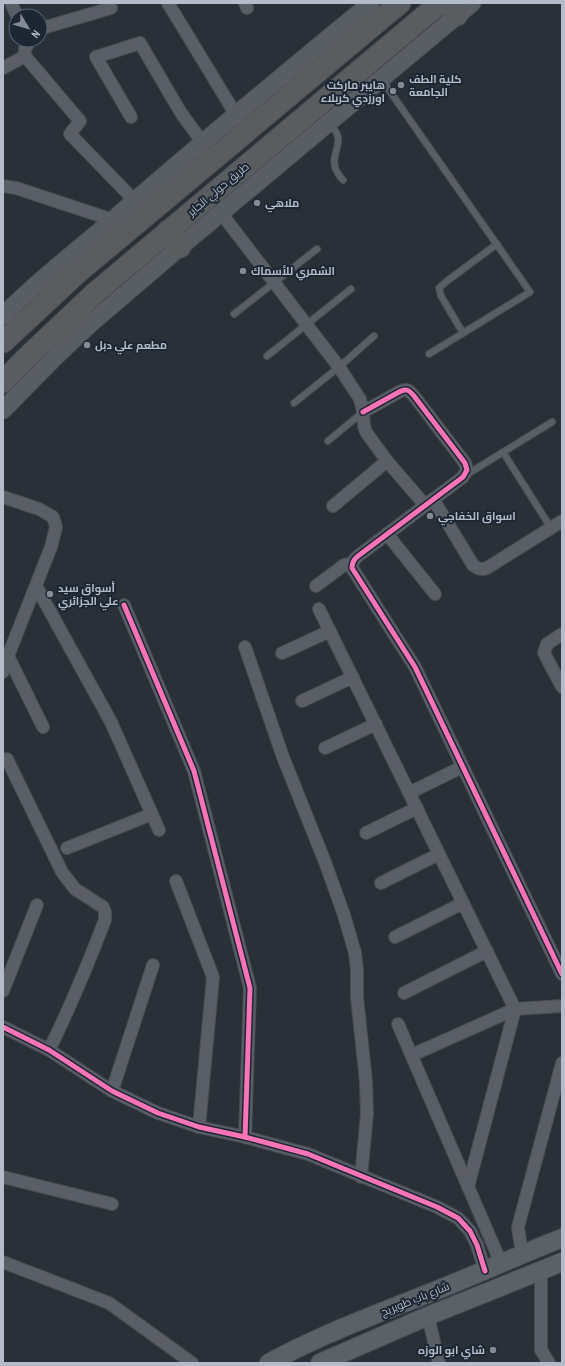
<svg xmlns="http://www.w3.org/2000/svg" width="565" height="1366" viewBox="0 0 565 1366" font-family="'Archivo Narrow',Cairo,sans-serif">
  <rect width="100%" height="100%" fill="#2a3038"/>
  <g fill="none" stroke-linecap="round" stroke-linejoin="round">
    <defs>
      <g id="lane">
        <path d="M382,80L530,292L429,354"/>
        <path d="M330,125C332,127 334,129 336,132C345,147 323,159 343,180"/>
        <path d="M234,314L317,249"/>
        <path d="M463,333L441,296L439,288L447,281L497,244"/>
        <path d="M267,356L351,289"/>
        <path d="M294,403L339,367L374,336"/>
        <path d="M328,441L363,412"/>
        <path d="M503,452L551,528"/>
        <path d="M466,475L552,422"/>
      </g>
      <g id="street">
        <path d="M11,3L17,16"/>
        <path d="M168,3L236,115"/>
        <path d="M245,3L247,8"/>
        <path d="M40,31L46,27L111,8"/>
        <path d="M25,56V49L30,40"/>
        <path d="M3,68L25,56L80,121L70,134L135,201"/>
        <path d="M131,117L96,57L140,43L181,113L203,143"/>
        <path d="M3,186L16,188L113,220"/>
        <path d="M221,213L339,367L360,399L363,412L364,426L366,432L387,461L425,505"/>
        <path d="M363,412L399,392C406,388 409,390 414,396L465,463L467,470L463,477L358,556C354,559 352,562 352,568L415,667L562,974"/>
        <path d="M3,497L39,509L53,517L56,527L51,547L8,656L3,672"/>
        <path d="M433,499L473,565C478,569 481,570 487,568L562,521"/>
        <path d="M333,506L387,461"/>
        <path d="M387,534L435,594"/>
        <path d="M36,586L111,722L159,830"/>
        <path d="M316,586L344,565L352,563"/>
        <path d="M124,605L194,771L250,988L245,1137"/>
        <path d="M319,609L515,1009L468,1187"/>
        <path d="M562,634L547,644L544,653L562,687"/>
        <path d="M245,647L283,757L325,862L344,915L355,953L357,970V997L366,1082L367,1114L361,1177"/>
        <path d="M282,653L330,631"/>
        <path d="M8,656L43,727"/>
        <path d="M302,701L353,677"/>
        <path d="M325,748L376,724"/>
        <path d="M7,759L62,872L75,889L103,907L105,912V920C88,964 70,1008 49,1050"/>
        <path d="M409,793L462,767"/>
        <path d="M366,833L417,808"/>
        <path d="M67,848L152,814"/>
        <path d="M176,881L213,977L199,1127"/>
        <path d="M381,883L439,854"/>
        <path d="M395,937L463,903"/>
        <path d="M3,991L37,905"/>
        <path d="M404,993L487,951"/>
        <path d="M398,1024L501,1263"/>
        <path d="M3,1027L49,1050L112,1091L158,1113L199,1127L245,1137L308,1154L437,1207L458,1218L470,1231L477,1245L485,1271"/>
        <path d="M412,1055L515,1009L562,1006"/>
        <path d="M112,1091L153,965"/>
        <path d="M3,1177L112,1204"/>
        <path d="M522,1254L518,1227L562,1063"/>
        <path d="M3,1262L109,1303L192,1363"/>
        <path d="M541,1271V1350L549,1363"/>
        <path d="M428,1316L439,1363"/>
      </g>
      <g id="secondary">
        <path d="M3,316C37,281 77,251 114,219C198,145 285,74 371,3"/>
        <path d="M3,410L54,358L90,324L180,247L472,3"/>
      </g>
      <g id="primary">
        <path d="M269,1363C320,1335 374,1315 427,1294C473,1276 517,1256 562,1238"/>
        <path d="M320,1363L428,1316L562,1262"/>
      </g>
      <g id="highway">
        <path d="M447,3L457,15"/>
        <path d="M168,231L180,247"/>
        <path d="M3,342L76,274L400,3"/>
        <path d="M3,382L25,359L95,293L440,3"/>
      </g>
    </defs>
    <use href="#lane" stroke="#484c53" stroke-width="8"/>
    <use href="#street" stroke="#484c53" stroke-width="14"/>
    <use href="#secondary" stroke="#484c53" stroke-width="19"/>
    <use href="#primary" stroke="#484c55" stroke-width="20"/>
    <use href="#highway" stroke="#474c53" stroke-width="23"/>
    <use href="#lane" stroke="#5a5e66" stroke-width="6"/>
    <use href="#street" stroke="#5a5e66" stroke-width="12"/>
    <use href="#secondary" stroke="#595d64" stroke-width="17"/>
    <use href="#primary" stroke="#5c6168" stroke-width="18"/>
    <use href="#highway" stroke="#5a5d60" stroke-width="21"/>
    <defs>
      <g id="cycleway">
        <path d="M363,412L399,392C406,388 409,390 414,396L465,463L467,470L463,477L358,556C354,559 352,562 352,568L415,667L562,974"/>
        <path d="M124,605L194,771L250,988L245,1137"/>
        <path d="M3,1027L49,1050L112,1091L158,1113L199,1127L245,1137L308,1154L437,1207L458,1218L470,1231L477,1245L485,1271"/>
      </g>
    </defs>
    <use href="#cycleway" stroke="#1d2633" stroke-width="8"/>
    <use href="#cycleway" stroke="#fb73b8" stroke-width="5"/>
  </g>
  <g fill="#848b96" stroke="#1d2633" stroke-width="1.5">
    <circle cx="401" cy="85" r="4"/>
    <circle cx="393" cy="91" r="4"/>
    <circle cx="257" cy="203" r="4"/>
    <circle cx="243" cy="271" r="4"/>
    <circle cx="87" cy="345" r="4"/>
    <circle cx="430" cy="516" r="4"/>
    <circle cx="50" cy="594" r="4"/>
    <circle cx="493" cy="1350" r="4"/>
  </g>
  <g text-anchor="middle" stroke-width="4" stroke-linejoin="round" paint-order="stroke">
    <g font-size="11" font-weight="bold" fill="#b4bcc9" stroke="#1d2633" text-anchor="start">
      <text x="409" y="83">كلية الطف<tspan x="409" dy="13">الجامعة</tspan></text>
      <text x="385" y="89" text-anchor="end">هايبر ماركت<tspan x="385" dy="13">اورزدي كربلاء</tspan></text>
      <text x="265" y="207">ملاهي</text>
      <text x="251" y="275">الشمري للأسماك</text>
      <text x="95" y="349">مطعم علي دبل</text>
      <text x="438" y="520">اسواق الخفاجي</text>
      <text x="58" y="592">أسواق سيد<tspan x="58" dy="13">علي الجزائري</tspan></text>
      <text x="485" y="1354" text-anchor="end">شاي ابو الوزه</text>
    </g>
    <g font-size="11" fill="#b4bcc9" stroke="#1d2633">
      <text transform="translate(218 189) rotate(-40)" y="4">طريق حولي الجاير</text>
      <text transform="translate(415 1299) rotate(-22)" y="4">شارع باب طويريج</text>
    </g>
  </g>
  <rect width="565" height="1366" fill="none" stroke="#b4bcc9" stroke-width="8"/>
  <g transform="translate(28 28) rotate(128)"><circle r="19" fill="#1d2633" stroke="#59626f"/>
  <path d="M0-3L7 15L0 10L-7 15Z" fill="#848b96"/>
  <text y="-6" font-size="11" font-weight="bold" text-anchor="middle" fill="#b4bcc9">N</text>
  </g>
</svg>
